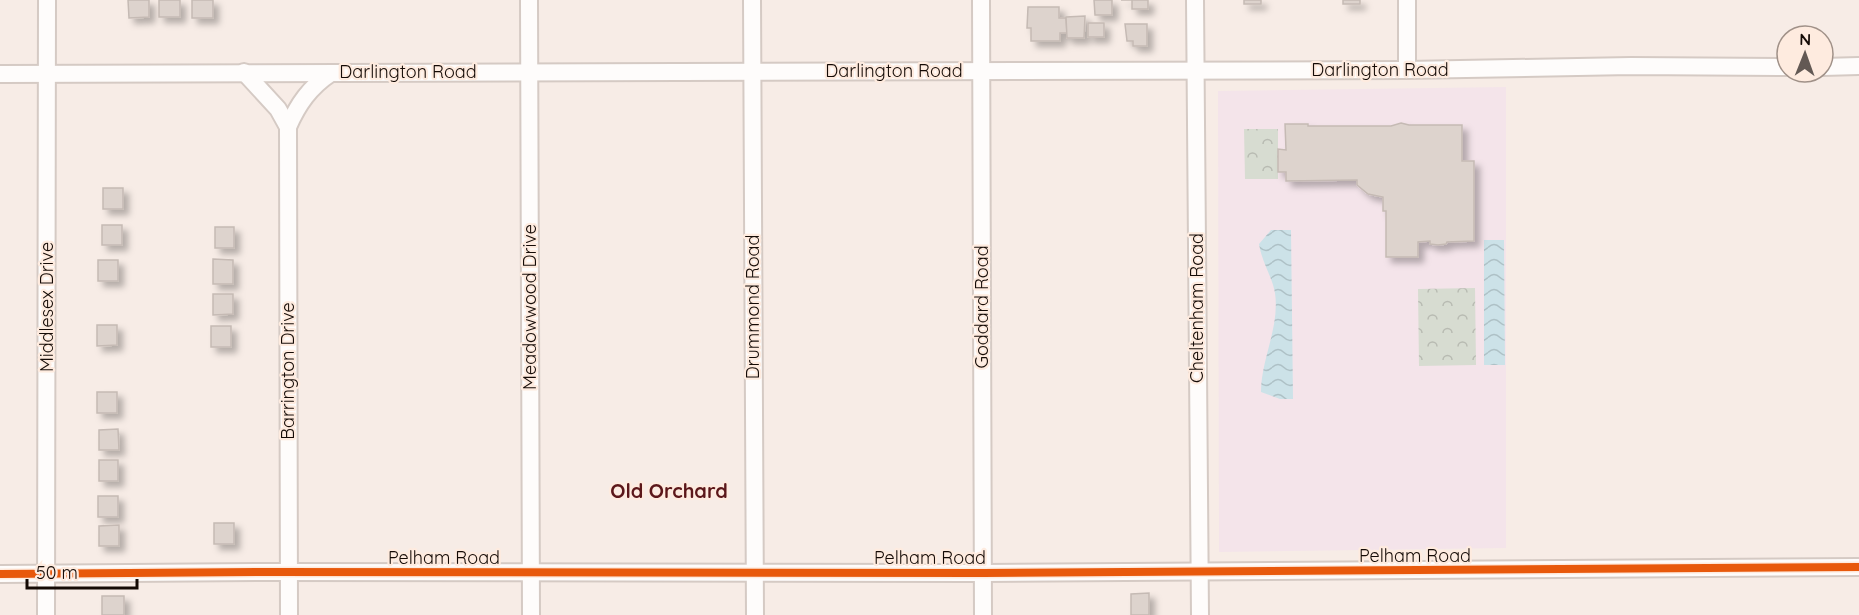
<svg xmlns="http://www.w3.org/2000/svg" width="1859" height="615" viewBox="0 0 1859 615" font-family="Quicksand,sans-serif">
  <defs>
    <pattern id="park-crowns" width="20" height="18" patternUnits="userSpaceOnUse" patternTransform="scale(1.5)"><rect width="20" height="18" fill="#d7dcd1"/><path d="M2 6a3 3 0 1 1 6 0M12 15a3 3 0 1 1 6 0" fill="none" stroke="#b8bbb2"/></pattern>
    <pattern id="water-waves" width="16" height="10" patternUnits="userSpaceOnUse" patternTransform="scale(1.5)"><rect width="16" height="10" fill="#cce2e8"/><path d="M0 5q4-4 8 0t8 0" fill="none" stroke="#aec1c6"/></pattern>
    <filter id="shadow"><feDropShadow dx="5.5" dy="5.5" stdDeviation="3" flood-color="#0004"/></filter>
  </defs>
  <rect width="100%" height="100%" fill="#f7ece6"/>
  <path fill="#f4e4ea" d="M1506,87V548L1219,552L1218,91Z"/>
  <g fill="url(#park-crowns)">
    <path d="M1244,129H1278V179H1245Z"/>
    <path d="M1475,288L1476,365L1419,366L1418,289Z"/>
  </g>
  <g fill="url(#water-waves)">
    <path d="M1271,230H1291L1293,399H1280L1261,392C1261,359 1280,327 1275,293C1272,276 1262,263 1259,244Z"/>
    <path d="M1484,240H1504L1505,365H1484Z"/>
  </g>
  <g fill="#ddd3cd" stroke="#c5bab4" stroke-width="1.5" filter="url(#shadow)">
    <path d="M128,0H149V17L129,18Z"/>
    <rect x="159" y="0" width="21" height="17"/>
    <rect x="192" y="0" width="21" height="18"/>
    <path d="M1094,0H1112V15H1095Z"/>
    <path d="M1121,0H1148V9H1132V0Z"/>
    <rect x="1244" y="0" width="17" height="4"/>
    <rect x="1343" y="0" width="17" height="4"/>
    <path d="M1028,7H1059V18H1066L1067,33H1060V41H1031V28H1027Z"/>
    <path d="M1085,16L1084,38H1067L1066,17Z"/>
    <rect x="1088" y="23" width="16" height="14"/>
    <path d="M1125,24H1147V46H1133V41H1127Z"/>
    <path d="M1401,123L1409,125H1462V161H1474V241L1447,242L1446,244L1438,245L1430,244V241L1418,242V257H1386V211H1383V197L1368,194L1357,185V180L1286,181V172H1278V149L1286,150L1285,124H1308V126H1391Z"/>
    <rect x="103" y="188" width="20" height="21"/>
    <rect x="102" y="225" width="20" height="20"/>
    <rect x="215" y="227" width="19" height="21"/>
    <path d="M213,259L233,260V284H213Z"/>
    <rect x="98" y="260" width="20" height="21"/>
    <path d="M213,294H233V314L213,315Z"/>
    <path d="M97,325H117V345L97,346Z"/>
    <rect x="211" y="326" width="20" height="21"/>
    <rect x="97" y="392" width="20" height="21"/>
    <path d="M118,429L119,450H99V430Z"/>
    <rect x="99" y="460" width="19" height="21"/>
    <rect x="98" y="496" width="20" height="21"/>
    <rect x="214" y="523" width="20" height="21"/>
    <path d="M119,525V546H99V526Z"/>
    <path d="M1149,593V615H1131V594Z"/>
    <rect x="102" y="596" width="22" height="19"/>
  </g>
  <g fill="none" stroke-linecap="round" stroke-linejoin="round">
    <defs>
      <g id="minor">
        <path d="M529,0L531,615"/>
        <path d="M752,0L755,615"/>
        <path d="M981,0L983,615"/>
        <path d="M1195,0L1200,615"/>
        <path d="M1407,0V70"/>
        <path d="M1823,67L1859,66"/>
        <path d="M244,72L278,109L288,127L289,615"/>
        <path d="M0,74L1407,70L1631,66L1787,67"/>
        <path d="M288,127C298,104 310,87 331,73"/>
        <path d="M0,574L270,572L983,573L1859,567"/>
        <path d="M46,615L47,0"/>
      </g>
    </defs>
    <use href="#minor" stroke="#d5cac4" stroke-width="20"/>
    <use href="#minor" stroke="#fefcfb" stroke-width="16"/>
    <defs>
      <path id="cycleway" d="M0,574L270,572L983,573L1859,567"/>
    </defs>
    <use href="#cycleway" stroke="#feebdf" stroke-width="11"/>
    <use href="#cycleway" stroke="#e8590c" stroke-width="8"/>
  </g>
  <g text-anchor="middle" stroke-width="4.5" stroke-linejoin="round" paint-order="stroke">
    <g font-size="18" fill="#140a05" stroke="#feebdf">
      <text x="1380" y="76">Darlington Road</text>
      <text x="894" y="77">Darlington Road</text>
      <text x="408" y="78">Darlington Road</text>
      <text transform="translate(47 307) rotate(-90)" y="6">Middlesex Drive</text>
      <text transform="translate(530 307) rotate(-90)" y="6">Meadowwood Drive</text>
      <text transform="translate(753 307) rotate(-90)" y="6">Drummond Road</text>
      <text transform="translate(982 307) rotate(-90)" y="6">Goddard Road</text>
      <text transform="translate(1197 308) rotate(-90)" y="6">Cheltenham Road</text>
      <text transform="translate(288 371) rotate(-90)" y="6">Barrington Drive</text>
      <text x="1415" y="562">Pelham Road</text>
      <text x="444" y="564">Pelham Road</text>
      <text x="930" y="564">Pelham Road</text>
    </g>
    <g font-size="20" font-weight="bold" fill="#5c171a" stroke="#feebdf">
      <text x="669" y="498">Old Orchard</text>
    </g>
  </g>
  <g transform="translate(1805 54) rotate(1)"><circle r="28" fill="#feebdf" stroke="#a09188" stroke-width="1.5"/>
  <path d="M0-4.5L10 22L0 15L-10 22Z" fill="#635954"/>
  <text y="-9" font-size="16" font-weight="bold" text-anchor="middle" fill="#140a05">N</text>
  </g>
  <path d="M27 579v9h110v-9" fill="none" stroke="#140a05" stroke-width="3"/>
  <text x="36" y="579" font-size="18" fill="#140a05" stroke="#feebdf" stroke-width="4.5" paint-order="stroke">50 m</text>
</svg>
